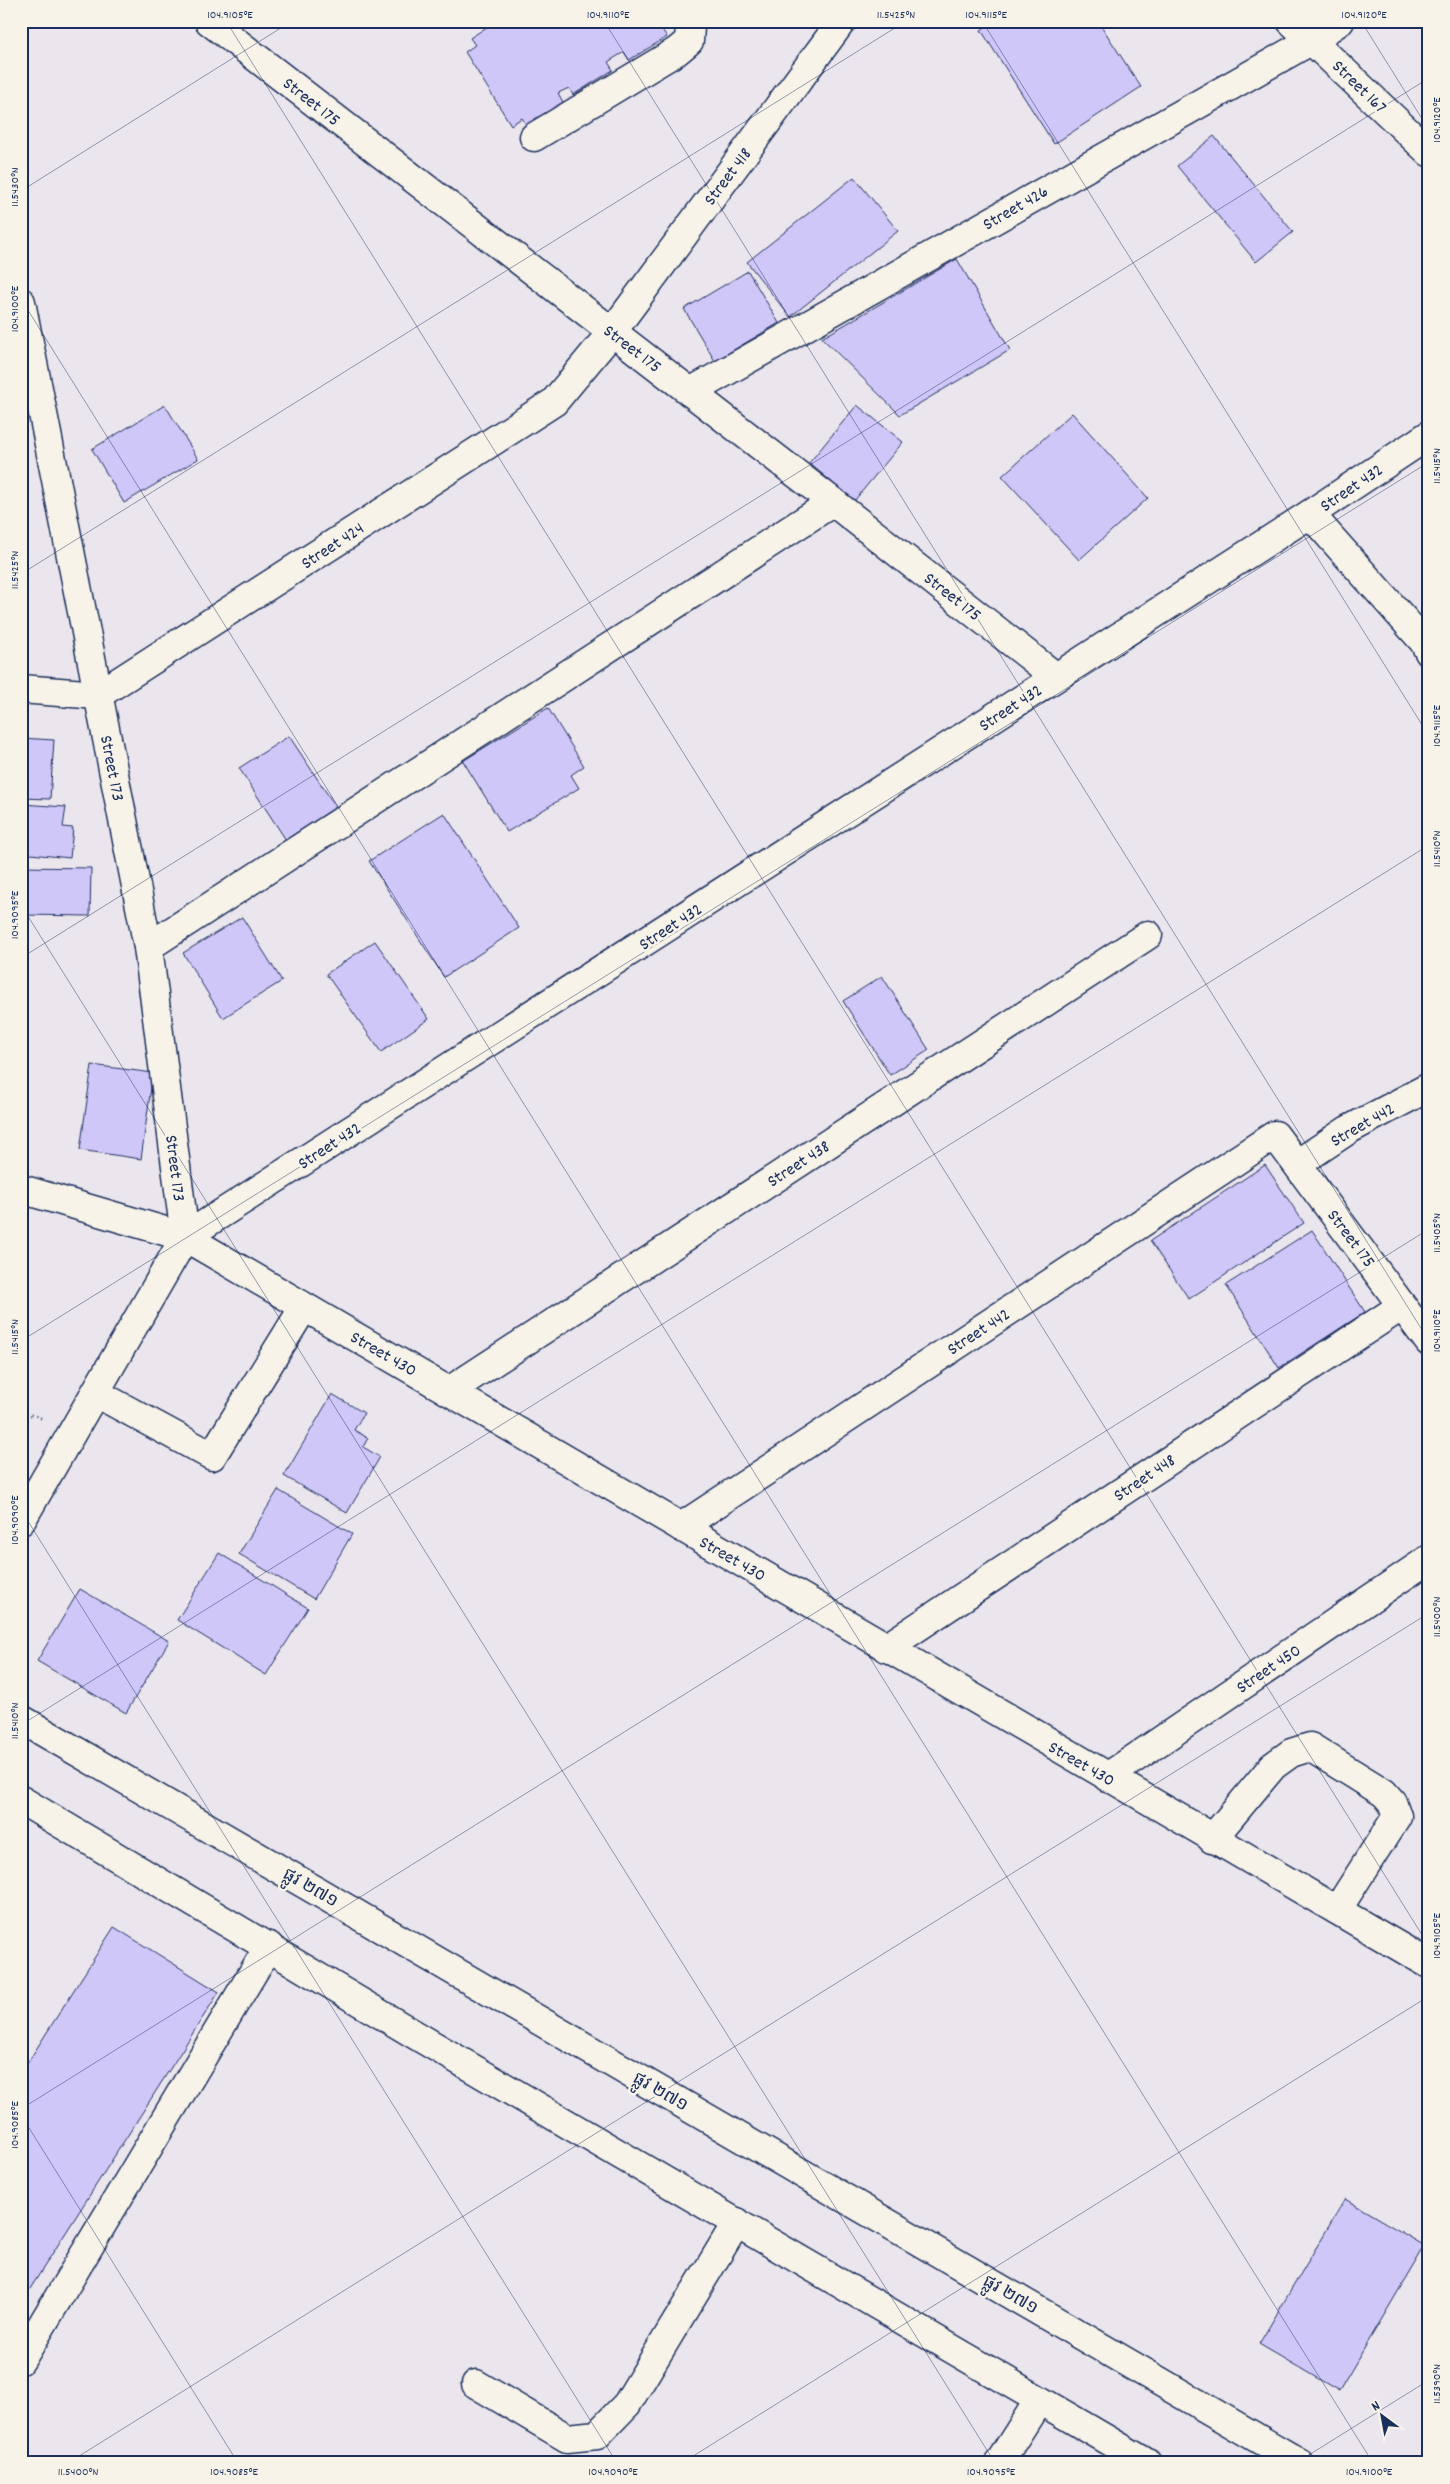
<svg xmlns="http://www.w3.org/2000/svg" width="1450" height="2484" viewBox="0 0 1450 2484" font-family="Dekko,'Noto Sans Khmer',sans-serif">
  <rect width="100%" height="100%" fill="#ebe6ed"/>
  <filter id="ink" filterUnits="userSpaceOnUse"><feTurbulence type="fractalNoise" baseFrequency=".02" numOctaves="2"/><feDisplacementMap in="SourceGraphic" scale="10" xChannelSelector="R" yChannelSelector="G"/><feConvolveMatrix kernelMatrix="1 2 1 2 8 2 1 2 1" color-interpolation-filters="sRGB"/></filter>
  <g filter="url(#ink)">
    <g fill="#d0c7f9" stroke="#1b2f5e">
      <path d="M496,21H672L661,28L667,37L629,60L624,52L608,62L613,70L573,95L569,88L558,93L563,102L527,126L522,118L511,125L465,52L475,45L470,38Z"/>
      <path d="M994,21H1098L1141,87L1054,144L981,30Z"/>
      <path d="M1214,136L1293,232L1256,262L1177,166Z"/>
      <path d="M854,177L898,231L790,317L747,262Z"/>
      <path d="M957,259L1010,350L900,415L822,338Z"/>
      <path d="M748,271L779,323L715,361L684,309Z"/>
      <path d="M165,405L198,459L124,503L92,449Z"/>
      <path d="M857,405L903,442L854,501L809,463Z"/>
      <path d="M1072,413L1148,498L1079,560L1002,476Z"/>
      <path d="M548,708L584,766L571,775L579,788L507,832L463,761Z"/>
      <path d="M289,736L336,807L286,840L239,768Z"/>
      <path d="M21,738L54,740L50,799L21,798Z"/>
      <path d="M21,804L66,807L63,827L73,828L70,858L21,853Z"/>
      <path d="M444,813L519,928L444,977L369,861Z"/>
      <path d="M21,867L91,868L90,916L21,915Z"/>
      <path d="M242,917L282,981L223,1018L183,953Z"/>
      <path d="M375,941L429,1019L381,1052L326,974Z"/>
      <path d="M882,976L929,1050L890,1075L843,1001Z"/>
      <path d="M92,1065L153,1073L141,1159L80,1150Z"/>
      <path d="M1265,1165L1304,1223L1189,1299L1150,1241Z"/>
      <path d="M1312,1230L1365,1312L1279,1368L1226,1285Z"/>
      <path d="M332,1394L364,1413L354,1430L368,1438L363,1447L380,1457L347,1513L284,1476Z"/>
      <path d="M278,1490L352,1534L314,1599L239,1554Z"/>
      <path d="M219,1553L308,1608L266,1675L177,1620Z"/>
      <path d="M80,1589L169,1641L126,1713L37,1661Z"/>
      <path d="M114,1927L219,1992L21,2303V2073Z"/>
      <path d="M1345,2199L1425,2246L1339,2391L1259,2344Z"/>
    </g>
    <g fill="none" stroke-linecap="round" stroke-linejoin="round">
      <defs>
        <g id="minor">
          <path d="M209,21L833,502L1056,677"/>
          <path d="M1291,21L1429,152"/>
          <path d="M534,137L677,51L689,41L690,27L686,21"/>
          <path d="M21,302L148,947L185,1237"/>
          <path d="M690,392L1312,40L1340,21"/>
          <path d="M1310,514L1424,642L1429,652"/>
          <path d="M21,689L98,695L554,402L612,332L842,21"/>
          <path d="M148,947L833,502"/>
          <path d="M1297,1164L1348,1130L1429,1087"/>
          <path d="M21,1189L185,1237L1429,1964"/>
          <path d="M449,1391L1148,935"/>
          <path d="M96,1393L212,1456L304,1307"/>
          <path d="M21,1521L185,1237L1310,514L1429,435"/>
          <path d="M681,1527L1275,1135L1429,1342"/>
          <path d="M886,1648L1402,1306"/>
          <path d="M1107,1777L1429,1559"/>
          <path d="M1212,1839L1273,1766L1291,1753L1310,1747L1384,1793L1392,1802L1397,1816L1337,1910"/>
          <path d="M21,2360L269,1946"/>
          <path d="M476,2384L567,2438L597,2435L627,2404L737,2222"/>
          <path d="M999,2463L1039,2400"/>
        </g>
        <g id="major">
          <path d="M21,1719L1300,2463"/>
          <path d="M21,1800L424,2040L1147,2463"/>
        </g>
      </defs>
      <use href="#minor" stroke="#1b2f5e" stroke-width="31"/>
      <use href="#major" stroke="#1b2f5e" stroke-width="31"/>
      <path stroke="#1b2f5e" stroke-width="3" stroke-dasharray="1 4" stroke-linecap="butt" d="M21,1412L41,1418"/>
      <use href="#minor" stroke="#f7f3e8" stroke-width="28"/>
      <use href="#major" stroke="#f7f3e8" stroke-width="28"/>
    </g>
  </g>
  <path fill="none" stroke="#1b2f5e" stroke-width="1" stroke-opacity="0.45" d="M226,21L1429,1946M604,21L1429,1341M982,21L1429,736M1361,21L1429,130M21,191L292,21M21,299L1373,2463M21,574L906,21M21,905L995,2463M21,958L1429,78M21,1341L1429,462M21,1510L617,2463M21,1725L1429,845M21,2109L1429,1229M21,2115L238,2463M68,2463L1429,1613M682,2463L1429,1996M1296,2463L1429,2380"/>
  <g text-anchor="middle" stroke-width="5" stroke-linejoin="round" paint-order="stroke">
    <g font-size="18" fill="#1b2f5e" stroke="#f7f3e8">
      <text transform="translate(1360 86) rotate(44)" y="6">Street 167</text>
      <text transform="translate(312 101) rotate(38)" y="6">Street 175</text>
      <text transform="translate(727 176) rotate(-53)" y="6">Street 418</text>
      <text transform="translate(1015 207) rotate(-30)" y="6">Street 426</text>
      <text transform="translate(633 348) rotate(37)" y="6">Street 175</text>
      <text transform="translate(1351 487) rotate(-34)" y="6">Street 432</text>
      <text transform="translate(332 545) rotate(-33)" y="6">Street 424</text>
      <text transform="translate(953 596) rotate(38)" y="6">Street 175</text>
      <text transform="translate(1010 707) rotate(-33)" y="6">Street 432</text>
      <text transform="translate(113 768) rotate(79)" y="6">Street 173</text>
      <text transform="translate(670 926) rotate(-33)" y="6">Street 432</text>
      <text transform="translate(1362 1124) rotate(-30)" y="6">Street 442</text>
      <text transform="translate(329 1145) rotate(-33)" y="6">Street 432</text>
      <text transform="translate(798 1163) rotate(-33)" y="6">Street 438</text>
      <text transform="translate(176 1168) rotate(83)" y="6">Street 173</text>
      <text transform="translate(1352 1238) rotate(53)" y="6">Street 175</text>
      <text transform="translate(978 1331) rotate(-33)" y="6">Street 442</text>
      <text transform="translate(384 1353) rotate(30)" y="6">Street 430</text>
      <text transform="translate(1144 1477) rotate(-34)" y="6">Street 448</text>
      <text transform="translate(733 1558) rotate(30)" y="6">Street 430</text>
      <text transform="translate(1268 1668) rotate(-34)" y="6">Street 450</text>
      <text transform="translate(1082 1763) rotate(30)" y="6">Street 430</text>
      <text transform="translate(311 1887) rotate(30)" y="6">ផ្លូវ ២៧១</text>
      <text transform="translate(661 2091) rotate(30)" y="6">ផ្លូវ ២៧១</text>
      <text transform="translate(1011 2294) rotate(30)" y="6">ផ្លូវ ២៧១</text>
    </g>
  </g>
  <rect width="1450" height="2484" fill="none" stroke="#f7f3e8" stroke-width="55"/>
  <g transform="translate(1382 2416) rotate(328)" stroke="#f7f3e8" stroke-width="4" paint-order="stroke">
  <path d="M0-4L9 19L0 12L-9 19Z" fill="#1b2f5e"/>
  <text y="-8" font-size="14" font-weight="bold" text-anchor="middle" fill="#1b2f5e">N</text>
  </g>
  <rect x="28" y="28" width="1394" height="2428" fill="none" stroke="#1b2f5e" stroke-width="2"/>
  <g font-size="12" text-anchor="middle" fill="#1b2f5e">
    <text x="230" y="18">104.9105°E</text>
    <text x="608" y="18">104.9110°E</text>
    <text x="896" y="18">11.5425°N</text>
    <text x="986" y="18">104.9115°E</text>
    <text x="1364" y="18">104.9120°E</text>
    <text transform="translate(1436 120) rotate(-90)" y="4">104.9120°E</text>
    <text transform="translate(14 187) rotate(-90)" y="4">11.5430°N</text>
    <text transform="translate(14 309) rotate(-90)" y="4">104.9100°E</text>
    <text transform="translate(1436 466) rotate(-90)" y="4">11.5415°N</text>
    <text transform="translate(14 570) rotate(-90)" y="4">11.5425°N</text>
    <text transform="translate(1436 726) rotate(-90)" y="4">104.9115°E</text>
    <text transform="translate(1436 849) rotate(-90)" y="4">11.5410°N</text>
    <text transform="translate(14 915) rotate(-90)" y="4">104.9095°E</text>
    <text transform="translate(1436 1233) rotate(-90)" y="4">11.5405°N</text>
    <text transform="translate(1436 1331) rotate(-90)" y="4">104.9110°E</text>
    <text transform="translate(14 1337) rotate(-90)" y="4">11.5415°N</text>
    <text transform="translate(14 1520) rotate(-90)" y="4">104.9090°E</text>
    <text transform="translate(1436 1617) rotate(-90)" y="4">11.5400°N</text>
    <text transform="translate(14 1721) rotate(-90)" y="4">11.5410°N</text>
    <text transform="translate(1436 1936) rotate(-90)" y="4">104.9105°E</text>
    <text transform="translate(14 2125) rotate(-90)" y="4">104.9085°E</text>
    <text transform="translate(1436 2384) rotate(-90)" y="4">11.5390°N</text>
    <text x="78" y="2475">11.5400°N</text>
    <text x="234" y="2475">104.9085°E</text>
    <text x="613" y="2475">104.9090°E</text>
    <text x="991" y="2475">104.9095°E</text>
    <text x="1369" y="2475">104.9100°E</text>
  </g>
</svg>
